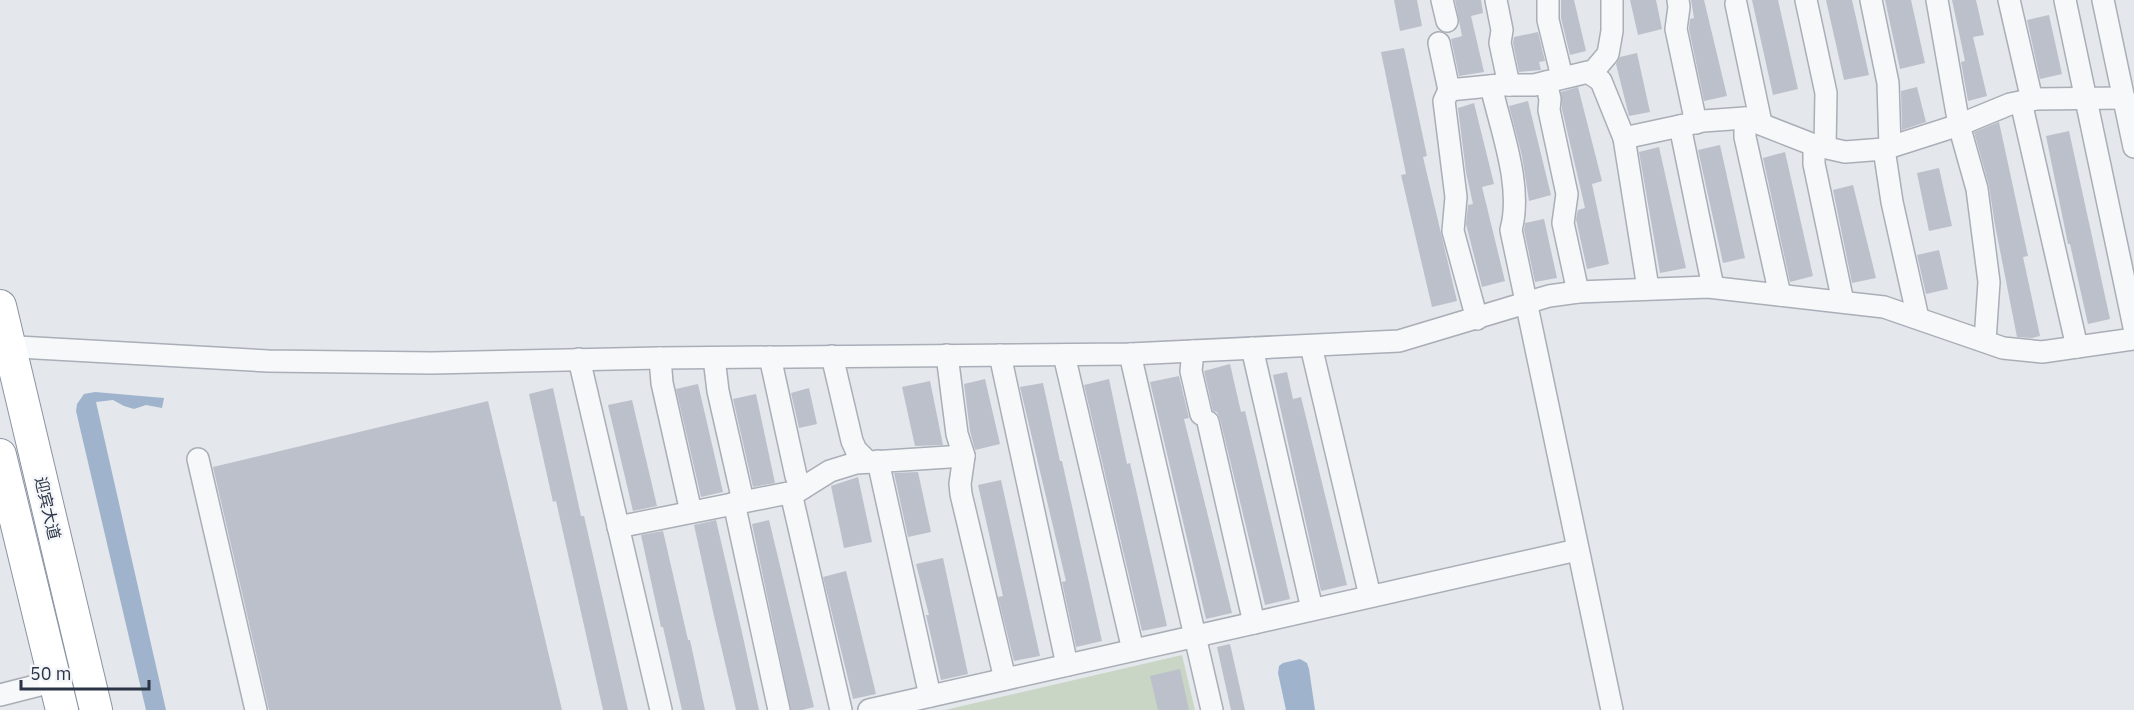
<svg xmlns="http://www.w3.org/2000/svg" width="2134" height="710" viewBox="0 0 2134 710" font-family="'IBM Plex Sans','Noto Sans SC',sans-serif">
  <rect width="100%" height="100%" fill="#e4e7ec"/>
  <path fill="#c9d6c5" d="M1182,655L1195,710H945Z"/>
  <g fill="#9fb4cc">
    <path d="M95,392L164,398L162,408L146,405L134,409L124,406L113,400L96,402L166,710H146L76,411L77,404L84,394Z"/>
    <path d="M1300,659L1307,663L1309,669L1315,710H1286L1278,673L1279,666L1283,663Z"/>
  </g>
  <g fill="#bbc0ca">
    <path d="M1394,0H1417L1422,26L1400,31Z"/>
    <path d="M1455,0H1481L1483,13L1471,16L1484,72L1459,76L1451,39L1462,36Z"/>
    <path d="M1561,0H1574L1586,51L1570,55L1561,18Z"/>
    <path d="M1630,0H1656L1662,29L1638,35Z"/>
    <path d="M1691,0H1704L1727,96L1704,101L1689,29L1690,19L1694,18Z"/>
    <path d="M1752,0H1778L1798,89L1773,95Z"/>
    <path d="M1826,0H1852L1869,75L1844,80Z"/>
    <path d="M1885,0H1911L1925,63L1900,69Z"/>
    <path d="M1952,0H1976L1984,35L1973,37L1987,96L1968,101L1961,62L1965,61Z"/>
    <path d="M2049,15L2062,74L2040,79L2027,20Z"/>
    <path d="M1538,32L1545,61L1539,62L1541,70L1519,72L1513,43L1514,37Z"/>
    <path d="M1404,48L1427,156L1423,157L1457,301L1432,307L1401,175L1406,174L1381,52Z"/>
    <path d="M1637,53L1650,112L1629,116L1616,64L1620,57Z"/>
    <path d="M1578,87L1602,181L1592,184L1609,264L1587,269L1576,219L1578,210L1585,208L1562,109L1561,92Z"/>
    <path d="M1917,87L1926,122L1902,130L1901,91Z"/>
    <path d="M1528,101L1551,195L1529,201L1522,156L1509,106Z"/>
    <path d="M1474,103L1494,184L1482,187L1505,281L1482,287L1466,224L1468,205L1473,204L1466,172L1458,108Z"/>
    <path d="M1999,122L2028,256L2023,257L2040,336L2032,338L2017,337L1995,225L1989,186L1974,132Z"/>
    <path d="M2069,131L2110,319L2088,324L2070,244H2068L2046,136Z"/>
    <path d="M1720,145L1745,258L1723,263L1698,150Z"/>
    <path d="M1659,147L1686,268L1660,273L1639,152Z"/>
    <path d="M1785,152L1813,276L1790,282L1763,158Z"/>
    <path d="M1939,168L1952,226L1929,231L1917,173Z"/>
    <path d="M1853,185L1876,278L1852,283L1833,190Z"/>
    <path d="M1544,219L1557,278L1535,282L1524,230L1525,223Z"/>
    <path d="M1939,250L1948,289L1926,294L1917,255Z"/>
    <path d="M1230,364L1241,412L1245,411L1290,599L1265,605L1220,419L1217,412L1213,411L1204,371Z"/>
    <path d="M1287,372L1293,399L1301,397L1347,585L1321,591L1273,375Z"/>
    <path d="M1179,376L1189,418L1184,419L1232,613L1206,619L1150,382Z"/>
    <path d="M985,379L1000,444L975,450L970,431L964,384Z"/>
    <path d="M1109,379L1127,464L1130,463L1167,626L1142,631L1084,385Z"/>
    <path d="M930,381L943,445L915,446L902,387Z"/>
    <path d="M1043,383L1060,461H1062L1102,641L1076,647L1062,582L1066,581L1020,387Z"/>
    <path d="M698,384L723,492L701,497L676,389Z"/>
    <path d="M553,388L581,516H584L628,710H603L556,501L553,502L529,394Z"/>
    <path d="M809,388L817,424L799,428L791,393Z"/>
    <path d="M756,394L775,483L753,487L733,399Z"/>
    <path d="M632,400L657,506L633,511L608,405Z"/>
    <path d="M488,401L562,710H269L213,467Z"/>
    <path d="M918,472L931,532L908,537L894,473Z"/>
    <path d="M858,477L872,542L844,548L831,486Z"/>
    <path d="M1001,480L1040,656L1014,661L998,597L1003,596L978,485Z"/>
    <path d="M716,520L741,628L759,710H736L714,616L694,525Z"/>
    <path d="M769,520L814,707L802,710H791L752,524Z"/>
    <path d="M663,531L688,640H690L705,710H682L663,627H661L641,535Z"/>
    <path d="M943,558L968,674L941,680L926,615H929L916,564Z"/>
    <path d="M846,571L876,694L853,699L823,577Z"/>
    <path d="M1230,644L1245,710H1231L1217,647Z"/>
    <path d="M1180,669L1189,710H1158L1150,676Z"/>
  </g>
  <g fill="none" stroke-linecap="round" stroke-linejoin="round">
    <defs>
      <g id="minor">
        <path d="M1442,0L1447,21"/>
        <path d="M1496,0L1502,30L1500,43L1509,85"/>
        <path d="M1548,0V20L1562,77"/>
        <path d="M1678,0L1679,7L1676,29L1696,123"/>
        <path d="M1806,0L1826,93L1825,147"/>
        <path d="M1871,0L1888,83L1890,147"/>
        <path d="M1937,0L1959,125L1977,189L1989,282L1985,341"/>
        <path d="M2009,0L2032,100"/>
        <path d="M2065,0L2134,327"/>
        <path d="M2103,0L2134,147"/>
        <path d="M1736,4L1761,123"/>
        <path d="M1439,43L1449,90"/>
        <path d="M1591,74L1608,54L1612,31V0"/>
        <path d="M1546,82L1550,99L1549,110L1567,194L1563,223L1578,292"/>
        <path d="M1491,86C1501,130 1523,186 1511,230L1612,710"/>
        <path d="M2021,102L2077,347"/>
        <path d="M1745,118V137L1780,295"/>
        <path d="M1680,126L1713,287"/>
        <path d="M1624,138L1703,121L1745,118L1814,145L1845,152L1884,149L1959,125L2010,104L2035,99L2124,98"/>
        <path d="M1814,145V164L1843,302"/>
        <path d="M1884,149L1892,202L1918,318"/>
        <path d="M1477,319L1453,231L1456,197L1444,101L1449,90L1500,85H1534L1588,72L1601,81L1624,138L1648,288"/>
        <path d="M0,346L268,361L432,363L660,358L1130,354L1399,341L1549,296L1578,292L1708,287L1884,307L2003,348L2042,352L2134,339"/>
        <path d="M1311,346L1370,596"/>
        <path d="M1252,348L1312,609"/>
        <path d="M1193,351L1191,371L1201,414"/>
        <path d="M1130,354L1212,710"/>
        <path d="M947,355L957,434L964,456L960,484L961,494L1005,679"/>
        <path d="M1000,355L1067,665"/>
        <path d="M1064,355L1133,650"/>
        <path d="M832,356L852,441L856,450L868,462"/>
        <path d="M770,357L796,476L803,488"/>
        <path d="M660,358L662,383L691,512"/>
        <path d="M714,358L718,391L743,501"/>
        <path d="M579,359L661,710"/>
        <path d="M1208,422L1254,623"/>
        <path d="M198,459L256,710"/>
        <path d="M878,461L930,696"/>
        <path d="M791,493L841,710"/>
        <path d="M734,503L779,710"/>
        <path d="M618,527L798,491L830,471L856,463L964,456"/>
        <path d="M0,695L55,681"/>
        <path d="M869,710L1577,550"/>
      </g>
      <g id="highway">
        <path d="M0,306L96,710"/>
        <path d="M0,455L62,710"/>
      </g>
    </defs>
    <use href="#minor" stroke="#a9aeb7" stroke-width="24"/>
    <use href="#highway" stroke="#8b94a3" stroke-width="34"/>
    <use href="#minor" stroke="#f7f8fa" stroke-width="21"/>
    <use href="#highway" stroke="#fff" stroke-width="32"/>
  </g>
  <g text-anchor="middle" stroke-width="5" stroke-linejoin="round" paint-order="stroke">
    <g font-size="16" fill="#2b3445" stroke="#f4f6f9">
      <text transform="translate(48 508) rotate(77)" y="6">迎宾大道</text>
    </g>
  </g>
  <path d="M21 680v9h128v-9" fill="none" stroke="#2b3445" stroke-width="3"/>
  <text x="30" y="680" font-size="18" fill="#2b3445" stroke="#f4f6f9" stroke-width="4.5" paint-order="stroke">50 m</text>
</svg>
